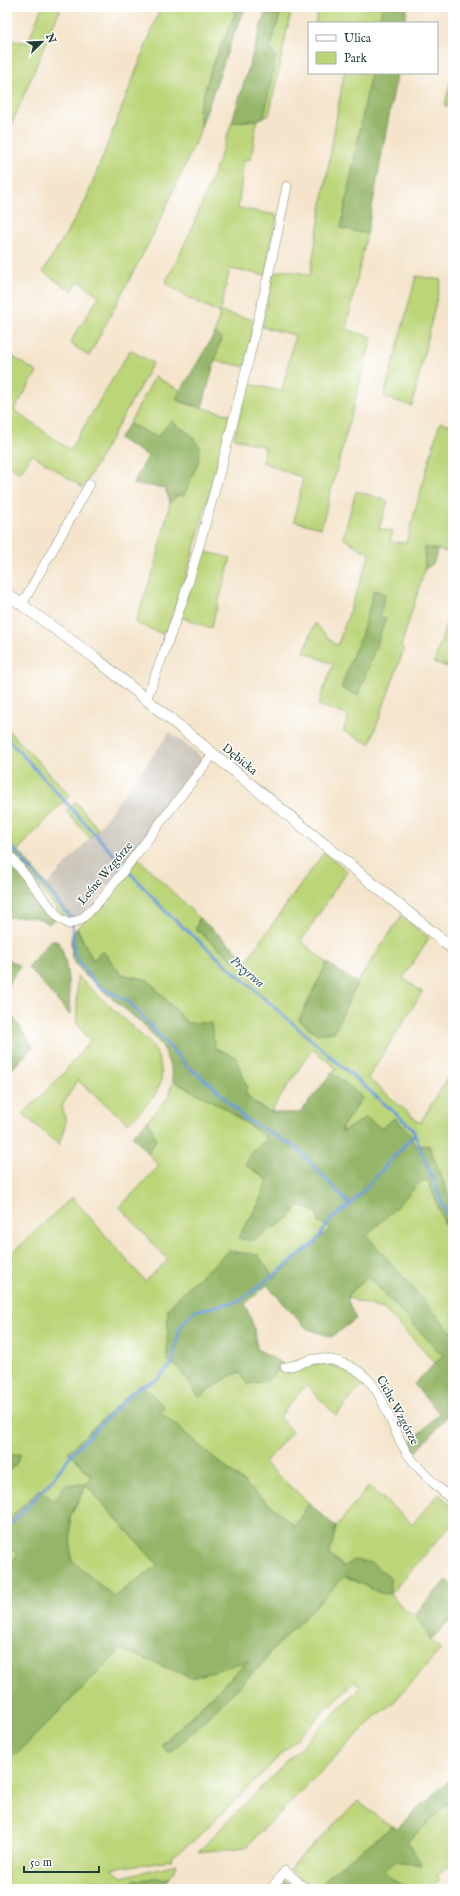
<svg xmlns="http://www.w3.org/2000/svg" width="460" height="1896" viewBox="0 0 460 1896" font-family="'IM FELL English',serif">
  <rect width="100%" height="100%" fill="#fff"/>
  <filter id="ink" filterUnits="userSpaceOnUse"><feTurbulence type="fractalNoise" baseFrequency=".025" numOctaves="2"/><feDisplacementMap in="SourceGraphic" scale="8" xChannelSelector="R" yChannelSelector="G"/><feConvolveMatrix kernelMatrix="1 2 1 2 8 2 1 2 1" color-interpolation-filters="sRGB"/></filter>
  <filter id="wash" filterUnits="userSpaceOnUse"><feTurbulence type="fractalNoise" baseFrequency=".012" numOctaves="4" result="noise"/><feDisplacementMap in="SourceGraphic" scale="16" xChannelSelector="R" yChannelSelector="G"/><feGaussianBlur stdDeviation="0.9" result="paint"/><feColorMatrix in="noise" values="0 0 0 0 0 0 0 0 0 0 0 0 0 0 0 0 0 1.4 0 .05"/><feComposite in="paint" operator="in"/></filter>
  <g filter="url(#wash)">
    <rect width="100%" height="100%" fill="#f4e4cb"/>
    <path fill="#c9c3b8" d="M170,732L203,759L184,788L87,911L76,917H72L47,885L98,829Z"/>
    <g fill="#bcd579" stroke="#6e8956" fill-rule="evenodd">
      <path d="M42,7H61L7,135V46L9,41L28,42Z"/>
      <path d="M161,7H238L212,67L199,109L201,127L199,134L156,229L89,356L70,343L99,296L79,281L72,291L43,272L85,202Z"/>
      <path d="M282,7H292L269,115L264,117L276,55L270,49Z"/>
      <path d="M319,7H382L379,23H315Z"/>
      <path d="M453,70V106H445Z"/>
      <path d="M344,73H371L341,228L367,234L346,329L372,337L321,528L294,521L303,478L262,462L265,447L234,438L248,384L282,391L295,335L262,327L273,274L284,270L310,275Z"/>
      <path d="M257,120L251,159L244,160L238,208L277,215L266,275L230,269L220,312L255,320L245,367L215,360L221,338L215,333L220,313L191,299L165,283C193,232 213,177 232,122Z"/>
      <path d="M416,276L441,280L412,406L384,397Z"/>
      <path d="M130,350L153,363L83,488L32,454L20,473L7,465V361L10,355L37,372L14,410L70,450Z"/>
      <path d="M155,377L180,390L176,400L187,404L231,415L188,570L165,635L135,623L156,563L170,503L176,496L157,437L129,424Z"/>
      <path d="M440,422L453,425V553L424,547L425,569L401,646L404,649L370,744L343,731L349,716L318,705L333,664L304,652L315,623L335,645L338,644L370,554L343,538L356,491L388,501L379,529L393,531L390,542L406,543ZM374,591L385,594L380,616L385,618L358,695L341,688L354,652L360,640Z"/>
      <path d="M202,551L231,558L211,628L181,617Z"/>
      <path d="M453,603V668L434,663Z"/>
      <path d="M7,729L70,795L18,850L72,917H76L75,920L65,919L7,847Z"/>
      <path d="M76,802L98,829L90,838L66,811Z"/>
      <path d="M324,852L347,871L301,941L327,963L299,1020L334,1032L357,983L401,916L429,938L403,978L422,992L368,1078L420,1123L453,1069V1207L429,1146L414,1145L409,1132L395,1118L382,1129L366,1118L342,1132V1127L362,1097L332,1073L336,1068L312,1049L270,1113C241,1098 243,1086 235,1057L215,1048L187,1023L148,980L121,974L102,950L93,961L77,928L101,905L138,858L199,918L196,929L242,967Z"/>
      <path d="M77,976L153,1046C173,1084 154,1098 128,1123L77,1080L62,1106L66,1122L59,1145L23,1114L62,1075L90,1041L77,1024Z"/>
      <path d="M173,1081L223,1107L267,1138L246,1165L268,1180L258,1205L238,1238L289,1218L299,1205L317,1212L333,1228L274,1278L229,1251L187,1288L168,1309L167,1360L179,1368L199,1397L228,1377L239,1372L267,1381L278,1370H294L305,1365L320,1362L363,1375L367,1387H361L336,1415L306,1385L279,1417L292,1432L264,1463L309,1503L295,1526L160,1412L164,1407L68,1452L76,1459L91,1478L86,1485L158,1565L114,1597L71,1560L70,1517L86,1485L54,1502L7,1521V1472L15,1465L21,1454L7,1456V1258L72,1197L145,1281L168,1260L120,1207L159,1166L148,1153L156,1140L148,1120L167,1099Z"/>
      <path d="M428,1180L453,1245V1334L367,1236L421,1182Z"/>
      <path d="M368,1276L443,1356L435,1363L385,1310L348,1298V1295Z"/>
      <path d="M369,1486L412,1524L439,1494L453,1507V1523L390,1594L406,1611L415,1614L431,1640L441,1649L392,1704L377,1715L246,1847L198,1852L360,1687L355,1681L195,1840L172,1856L171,1860L111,1869L122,1877L177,1864L170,1878L134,1880L126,1889H7V1764L121,1649L192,1678L250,1659L161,1745L169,1753L178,1746L266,1660L269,1653L345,1576L380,1593L329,1555L336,1527Z"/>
      <path d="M7,1548L18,1553L7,1567Z"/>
      <path d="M358,1801L383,1821L393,1826L327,1877L321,1889H311L289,1869Z"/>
      <path d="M453,1802V1862L437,1876L440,1881L431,1889C412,1889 395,1886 384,1870L396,1860L421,1865L407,1841L422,1829L445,1805Z"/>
      <path d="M282,1882L291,1883L299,1889H276Z"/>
    </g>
    <g fill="#95b669" stroke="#5a7a4e" fill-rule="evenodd">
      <path d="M238,7H246L233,36L201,127L199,109L212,67Z"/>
      <path d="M267,7H282L270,49L276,55L264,117L257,120L232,122Z"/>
      <path d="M382,7H407L405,23H379Z"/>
      <path d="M371,73H397L367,234L341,228Z"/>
      <path d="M215,333L221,338L202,408L176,399Z"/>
      <path d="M171,421L190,434L200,447L198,463L184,495L176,496L170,503L165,488L133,484L148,456L119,439L129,424L157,437Z"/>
      <path d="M424,547L438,550L433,564L425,569Z"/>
      <path d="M374,590L385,594L380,616L386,618L358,695L341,688L354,652L360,640Z"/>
      <path d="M14,865L56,918L49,924C36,915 22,916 7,918V866Z"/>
      <path d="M199,918L240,953L234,961L196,929Z"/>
      <path d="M77,928L93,961L102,950L121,974L148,980L187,1023H211L215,1048L235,1057L247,1086L245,1094C267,1115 272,1113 300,1113L332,1073L363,1097L342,1127V1132L366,1118L382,1129L394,1118L409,1132L414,1145L429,1146L453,1207V1245L428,1180L421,1182L367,1236L453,1334V1409L415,1454L410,1444L439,1413L414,1384L443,1356L368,1276L348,1295V1302L356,1319L331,1337L306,1328L267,1285L245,1304L255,1330L257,1349L283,1364L267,1381L247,1384L239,1372L228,1377L199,1397L179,1368L167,1360L168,1309L187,1288L229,1251L258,1255L274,1278L332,1228L319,1223L317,1212L299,1205L289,1218L252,1241L238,1238L258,1205L268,1180L246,1165L248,1157L267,1138L223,1107L173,1081L171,1069L163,1047L145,1026L85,975L72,959L71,939Z"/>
      <path d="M51,940L59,942C69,965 69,990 70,1015L28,967Z"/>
      <path d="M7,959L20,966L7,986Z"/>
      <path d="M327,963L357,983L334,1032L317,1034L299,1020Z"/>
      <path d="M7,1008L33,1047L7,1074Z"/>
      <path d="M148,1120L156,1140L148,1153L132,1136Z"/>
      <path d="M142,1384L164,1407L160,1412L295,1526L309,1503L336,1527L329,1555L343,1567L354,1560L372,1563L390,1578V1594L380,1593L345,1576L269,1653L266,1660L178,1746L169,1753L161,1746L249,1660L192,1678L121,1649L7,1764V1567L18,1553L7,1548V1521L39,1489L54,1501L65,1485L86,1484L91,1477L76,1459L68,1452L131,1392ZM86,1485L158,1565L114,1597L71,1560L70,1517Z"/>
      <path d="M21,1454L15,1465L7,1472V1456Z"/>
      <path d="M446,1580L453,1586V1618L431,1640L415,1614Z"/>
      <path d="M453,1777V1802L445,1805L422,1829L407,1841L422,1865L396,1861L384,1870L391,1879L412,1889H321L327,1877L393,1826L397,1828Z"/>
      <path d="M170,1878L159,1889H126L134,1880Z"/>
    </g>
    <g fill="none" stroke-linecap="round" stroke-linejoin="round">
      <g stroke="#6d9fd8" stroke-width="3">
        <path d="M7,738L167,913L412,1128L453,1230"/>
        <path d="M7,841L72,920L74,953L89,976L102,988L128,1001L187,1066L213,1086L244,1118L297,1148L350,1205L415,1134"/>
        <path d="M7,1528L53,1479L73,1452L137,1388L157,1380L172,1364L180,1327L194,1311L240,1301L316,1242L330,1220L350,1205"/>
      </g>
    </g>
  </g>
  <g filter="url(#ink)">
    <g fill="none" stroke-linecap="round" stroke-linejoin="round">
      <defs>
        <g id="minor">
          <path d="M22,604L90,484"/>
          <path d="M146,700C161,659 178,618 190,577C228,448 261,318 287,186"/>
          <path d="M7,852L59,918L69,924L79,920L85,916L105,895L213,754"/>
          <path d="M285,1367C299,1366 312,1356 326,1359C384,1369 381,1411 407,1453C419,1471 437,1486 453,1501"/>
          <path d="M271,1889L285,1871L306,1889"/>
        </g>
        <path id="tertiary" d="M7,594L94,657L453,949"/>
      </defs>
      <use href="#minor" stroke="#8a9080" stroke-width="10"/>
      <use href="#tertiary" stroke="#8a9080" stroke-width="12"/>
      <use href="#minor" stroke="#fff" stroke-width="9"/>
      <use href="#tertiary" stroke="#fff" stroke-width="11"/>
    </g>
  </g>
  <g text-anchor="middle" stroke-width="3" stroke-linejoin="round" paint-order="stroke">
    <g font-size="12" fill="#1f3d34" stroke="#fff">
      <text transform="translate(240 759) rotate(39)" y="4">Dębicka</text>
      <text transform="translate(105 873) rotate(-50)" y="4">Leśne Wzgórze</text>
      <text transform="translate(398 1410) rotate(62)" y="4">Ciche Wzgórze</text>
    </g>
    <g font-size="13" font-style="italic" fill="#3a5f6d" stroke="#fff">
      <text transform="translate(248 971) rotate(41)" y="5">Przyrwa</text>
    </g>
  </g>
  <rect width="460" height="1896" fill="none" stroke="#fff" stroke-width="24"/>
  <rect x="308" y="22" width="130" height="52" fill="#ffffff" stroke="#a5b1ae"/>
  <rect x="316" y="35" width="20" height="6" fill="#ffffff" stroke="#a5b1ae"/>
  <text x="344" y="42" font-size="12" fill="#1f3d34">Ulica</text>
  <rect x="316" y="52" width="20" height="12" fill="#bcd579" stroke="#a5b1ae"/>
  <text x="344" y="62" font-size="12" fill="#1f3d34">Park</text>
  <g transform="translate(42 42) rotate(67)" stroke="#ffffff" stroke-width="3" paint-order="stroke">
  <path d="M0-3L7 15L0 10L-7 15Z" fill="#1f3d34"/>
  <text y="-6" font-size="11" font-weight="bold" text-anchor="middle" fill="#1f3d34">N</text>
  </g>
  <path d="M24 1866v6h75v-6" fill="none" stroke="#1f3d34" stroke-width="2"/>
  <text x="30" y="1866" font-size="12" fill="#1f3d34" stroke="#ffffff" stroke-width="3" paint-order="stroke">50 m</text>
</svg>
